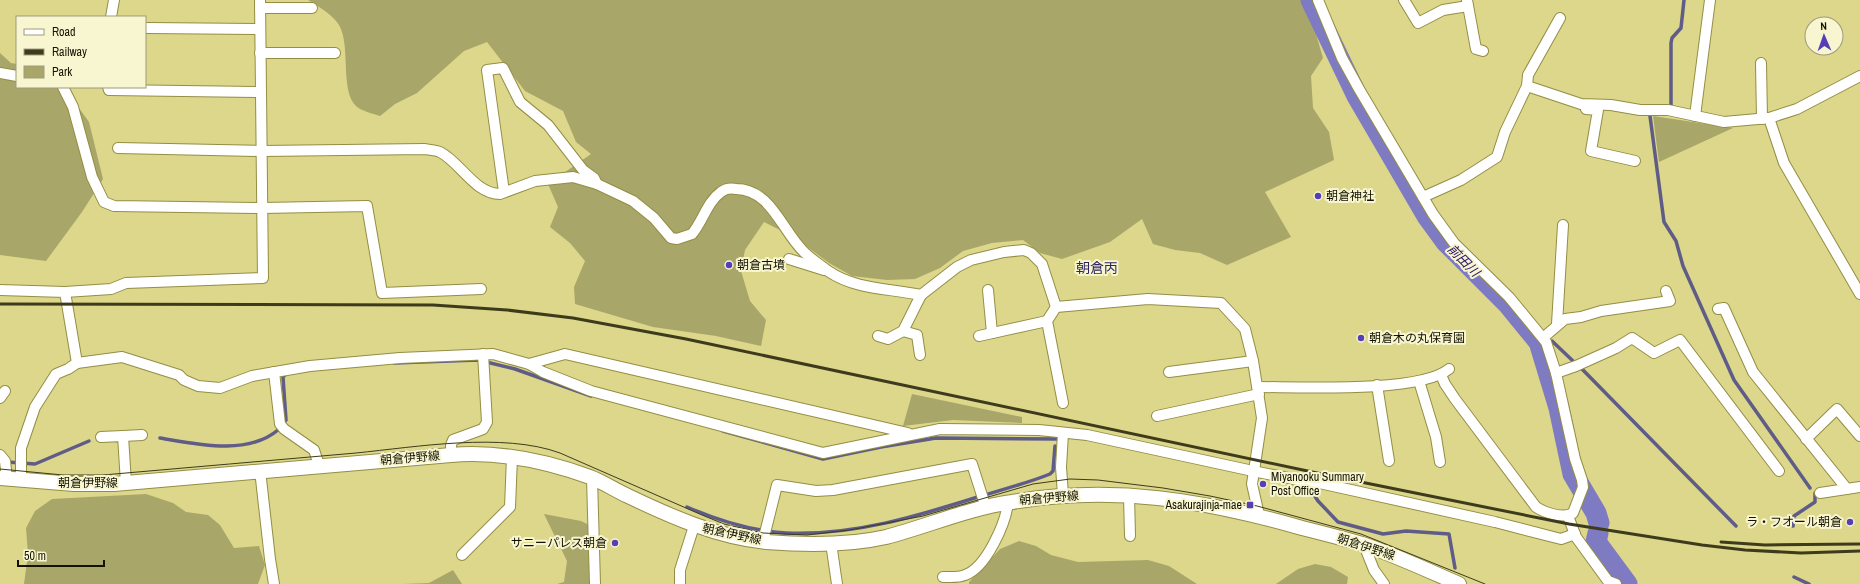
<svg xmlns="http://www.w3.org/2000/svg" width="1860" height="584" viewBox="0 0 1860 584" font-family="'Archivo Narrow','Noto Sans JP',sans-serif">
  <rect width="100%" height="100%" fill="#dcd78b"/>
  <g fill="#a9a669">
    <path d="M308,0H1306L1323,58L1311,76L1313,108L1329,132L1334,160L1265,192L1291,237L1227,265L1200,253L1175,250L1153,244L1142,219L1110,242L1062,259L1040,253L1023,240L992,243L963,251L940,268L915,279L887,280L852,276L829,263L794,237L764,222L745,250L741,271L750,301L766,320L761,346L716,336L653,327L575,304L574,287L585,261L570,243L550,227L558,207L548,184L591,154L576,142L563,111L525,91L487,42L464,51L417,93L395,104L380,116C374,114 366,112 360,109C338,97 352,47 339,25C333,15 318,6 308,0Z"/>
    <path d="M0,53L11,63L17,64V87H64L89,122L103,179L82,212L46,261L0,255Z"/>
    <path d="M1653,116L1733,128L1659,162Z"/>
    <path d="M912,394L1022,417V423L953,420L903,426Z"/>
    <path d="M146,494L173,503L186,512L208,515L220,525L234,548L259,546L265,565L258,584H24L28,554L26,528L35,511L52,499Z"/>
    <path d="M544,514L581,521L597,529L592,584H557L564,582L567,561Z"/>
    <path d="M1019,541L1036,546L1051,555L1078,562L1148,560L1169,566L1197,584H969V582L1000,549Z"/>
    <path d="M1315,564L1331,567L1348,577L1347,584H1276L1298,569Z"/>
    <path d="M453,570L462,584H403L429,583Z"/>
  </g>
  <g fill="none" stroke-linecap="round" stroke-linejoin="round">
    <g stroke="#5f5c88" stroke-width="3.5">
      <path d="M1671,105V43L1672,38L1681,28L1684,0"/>
      <path d="M1650,116L1664,222L1676,241L1683,266L1734,380L1810,488"/>
      <path d="M1552,341L1573,361"/>
      <path d="M394,363L478,360L515,369L591,396"/>
      <path d="M1582,369L1736,526"/>
      <path d="M284,422L286,420L283,377L286,374"/>
      <path d="M723,431L823,459L881,447L936,438L1058,439"/>
      <path d="M160,438C196,444 247,456 278,430"/>
      <path d="M7,462L35,464L89,441"/>
      <path d="M1307,484L1318,501L1338,522L1383,534L1406,531L1449,534L1455,568"/>
      <path d="M687,507C719,521 751,531 786,533C853,536 918,516 981,496C1004,489 1028,483 1050,474L1053,471L1055,446"/>
      <path d="M1793,526L1794,516L1815,502V493"/>
      <path d="M1794,577L1809,584"/>
    </g>
    <g stroke="#7f7bc2" stroke-width="21">
      <path d="M1311,0L1357,96L1427,216L1446,242L1508,304L1539,342L1559,408L1573,474L1596,513L1599,523"/>
      <path d="M1598,533L1596,542L1627,584"/>
    </g>
    <defs>
      <g id="street">
        <path d="M1318,0L1342,58L1359,89L1433,214L1454,243L1509,297L1546,342L1556,373L1575,459L1582,480L1583,487L1573,513C1564,519 1545,513 1536,507L1455,399L1445,384L1441,375"/>
        <path d="M1404,0L1418,23L1443,10L1468,6"/>
        <path d="M1467,0L1476,49L1483,51"/>
        <path d="M260,8H312"/>
        <path d="M111,17L114,0"/>
        <path d="M147,28L260,29"/>
        <path d="M260,53H335"/>
        <path d="M1761,63L1762,119"/>
        <path d="M0,73L17,76"/>
        <path d="M1860,76L1797,109L1769,118L1784,163L1860,294"/>
        <path d="M1527,86L1581,104L1611,105L1640,110H1668L1724,122L1769,118"/>
        <path d="M63,87L73,107L92,177L104,202L114,206L263,208L367,206L382,293L481,289"/>
        <path d="M108,87L109,90L260,92"/>
        <path d="M1586,109L1598,110L1591,151L1635,161"/>
        <path d="M1695,116L1710,0"/>
        <path d="M118,148L262,151L425,149C429,150 436,150 440,152C460,162 475,194 500,194L535,181L573,177L597,184L633,201L654,218L671,238L677,239L692,234C703,221 707,202 721,192C725,189 731,188 736,189C771,189 782,231 804,252C810,258 820,265 828,271C856,290 888,288 921,295L957,267L971,260L1004,252L1024,250L1031,253L1042,264L1056,307L1148,299L1221,303L1245,329L1253,361L1262,418L1252,484L1259,515"/>
        <path d="M504,192L487,70L503,68L520,102L548,125L583,170L594,178L597,184"/>
        <path d="M1423,197L1461,180L1497,157L1505,132L1527,86L1528,75L1560,18"/>
        <path d="M789,259L824,270"/>
        <path d="M0,290L65,292L77,363L122,357L179,375L184,380L198,386L220,388L252,376L310,366L400,358L493,354L529,364L543,372L591,391L823,453L940,429L1039,430L1087,435L1253,471L1298,480L1315,482L1495,522L1561,539L1575,534"/>
        <path d="M988,290L992,333"/>
        <path d="M65,292L111,289L126,283L263,278L260,0"/>
        <path d="M1056,307L1047,321L1063,403"/>
        <path d="M1718,309L1724,308L1753,372L1847,489"/>
        <path d="M1557,324L1563,225"/>
        <path d="M903,331L917,335L920,355"/>
        <path d="M878,336L888,339L903,331L921,295"/>
        <path d="M979,336L1047,321"/>
        <path d="M1544,337L1565,319L1581,317L1601,311L1670,301L1666,291"/>
        <path d="M529,364L565,354L908,433"/>
        <path d="M274,372L280,424L284,429L314,450L319,465"/>
        <path d="M1169,372L1253,361"/>
        <path d="M1556,373L1576,366L1616,348L1632,338L1654,353L1680,340L1779,471"/>
        <path d="M1419,381L1436,437L1440,462"/>
        <path d="M1377,385L1389,461"/>
        <path d="M1258,387C1299,387 1420,393 1449,369"/>
        <path d="M0,398L5,391"/>
        <path d="M1157,416L1259,394"/>
        <path d="M1063,433L1061,467L1063,495"/>
        <path d="M123,436L142,435"/>
        <path d="M101,437L123,436L126,483"/>
        <path d="M1806,439L1837,409L1860,436"/>
        <path d="M0,455L5,461L7,479"/>
        <path d="M451,455V445L453,440L483,429L487,422L483,354"/>
        <path d="M260,470L270,559L274,584"/>
        <path d="M592,478L595,584"/>
        <path d="M21,481V448L35,407L56,374L68,369L77,363"/>
        <path d="M1820,493L1860,487"/>
        <path d="M1129,496L1130,536"/>
        <path d="M1568,516L1576,537L1608,581L1616,584"/>
        <path d="M763,541L777,485L816,491L833,490L972,464L986,508"/>
        <path d="M831,543L837,584"/>
        <path d="M1364,545L1374,570L1384,584"/>
        <path d="M462,555L510,507L512,457"/>
        <path d="M943,577C950,577 958,578 965,575C986,568 1006,523 1008,502"/>
        <path d="M680,584V570L694,526"/>
      </g>
      <path id="secondary" d="M0,478L74,484H114L451,455C498,451 546,461 590,477C603,482 615,490 628,496C672,517 717,537 766,542C805,545 847,546 886,537C928,526 969,508 1012,502C1113,485 1204,500 1302,528C1322,533 1342,538 1362,544C1395,555 1427,570 1459,584"/>
    </defs>
    <use href="#street" stroke="#948e44" stroke-width="12"/>
    <use href="#secondary" stroke="#948e44" stroke-width="16"/>
    <use href="#street" stroke="#fff" stroke-width="10"/>
    <use href="#secondary" stroke="#fff" stroke-width="14"/>
    <path stroke="#3d3b1c" stroke-width="1" d="M0,469L63,475H103C187,468 272,460 356,453C416,447 503,432 560,453L702,515L724,524L763,533L807,535L850,530L923,516L1033,484L1070,479L1098,480L1163,488L1210,496L1257,506L1361,534L1485,584"/>
    <g stroke="#3d3b1c" stroke-width="3">
      <path d="M0,304L433,305L507,310L573,318L686,339L1336,477L1569,524L1702,545L1745,550L1801,553L1860,551"/>
      <path d="M1721,542L1765,545L1860,544"/>
    </g>
  </g>
  <g fill="#553fb7" stroke="#f8f6d1" stroke-width="1.5">
    <circle cx="1318" cy="196" r="4"/>
    <circle cx="729" cy="265" r="4"/>
    <circle cx="1361" cy="338" r="4"/>
    <circle cx="1263" cy="484" r="4"/>
    <rect x="1246" y="501" width="8" height="8" rx="2"/>
    <circle cx="1850" cy="522" r="4"/>
    <circle cx="615" cy="543" r="4"/>
  </g>
  <g text-anchor="middle" stroke-width="4" stroke-linejoin="round" paint-order="stroke">
    <g font-size="12" fill="#141300" stroke="#f8f6d1" text-anchor="start">
      <text x="1326" y="200">朝倉神社</text>
      <text x="737" y="269">朝倉古墳</text>
      <text x="1369" y="342">朝倉木の丸保育園</text>
      <text x="1271" y="481">Miyanooku Summary<tspan x="1271" dy="14">Post Office</tspan></text>
      <text x="1242" y="509" text-anchor="end">Asakurajinja-mae</text>
      <text x="1842" y="526" text-anchor="end">ラ・フオール朝倉</text>
      <text x="607" y="547" text-anchor="end">サニーパレス朝倉</text>
    </g>
    <g font-size="12" fill="#141300" stroke="#f8f6d1">
      <text transform="translate(410 458) rotate(-5)" y="4">朝倉伊野線</text>
      <text x="88" y="487">朝倉伊野線</text>
      <text transform="translate(1049 498) rotate(-5)" y="4">朝倉伊野線</text>
      <text transform="translate(732 534) rotate(12)" y="4">朝倉伊野線</text>
      <text transform="translate(1366 547) rotate(18)" y="4">朝倉伊野線</text>
    </g>
    <g font-size="13" font-style="italic" fill="#281267" stroke="#f8f6d1">
      <text transform="translate(1464 260) rotate(45)" y="5">前田川</text>
    </g>
    <g font-size="14" fill="#2d2560" stroke="#f8f6d1">
      <text x="1097" y="273">朝倉丙</text>
    </g>
  </g>
  <rect x="16" y="16" width="130" height="72" fill="#f8f6d1" stroke="#9d9b7d"/>
  <rect x="24" y="29" width="20" height="6" fill="#ffffff" stroke="#9d9b7d"/>
  <text x="52" y="36" font-size="12" fill="#141300">Road</text>
  <rect x="24" y="49" width="20" height="6" fill="#3d3b1c" stroke="#9d9b7d"/>
  <text x="52" y="56" font-size="12" fill="#141300">Railway</text>
  <rect x="24" y="66" width="20" height="12" fill="#a9a669" stroke="#9d9b7d"/>
  <text x="52" y="76" font-size="12" fill="#141300">Park</text>
  <g transform="translate(1824 36) rotate(358)"><circle r="19" fill="#f8f6d1" stroke="#9d9b7d"/>
  <path d="M0-3L7 15L0 10L-7 15Z" fill="#553fb7"/>
  <text y="-6" font-size="11" font-weight="bold" text-anchor="middle" fill="#141300">N</text>
  </g>
  <path d="M18 560v6h86v-6" fill="none" stroke="#141300" stroke-width="2"/>
  <text x="24" y="560" font-size="12" fill="#141300" stroke="#f8f6d1" stroke-width="3" paint-order="stroke">50 m</text>
</svg>
